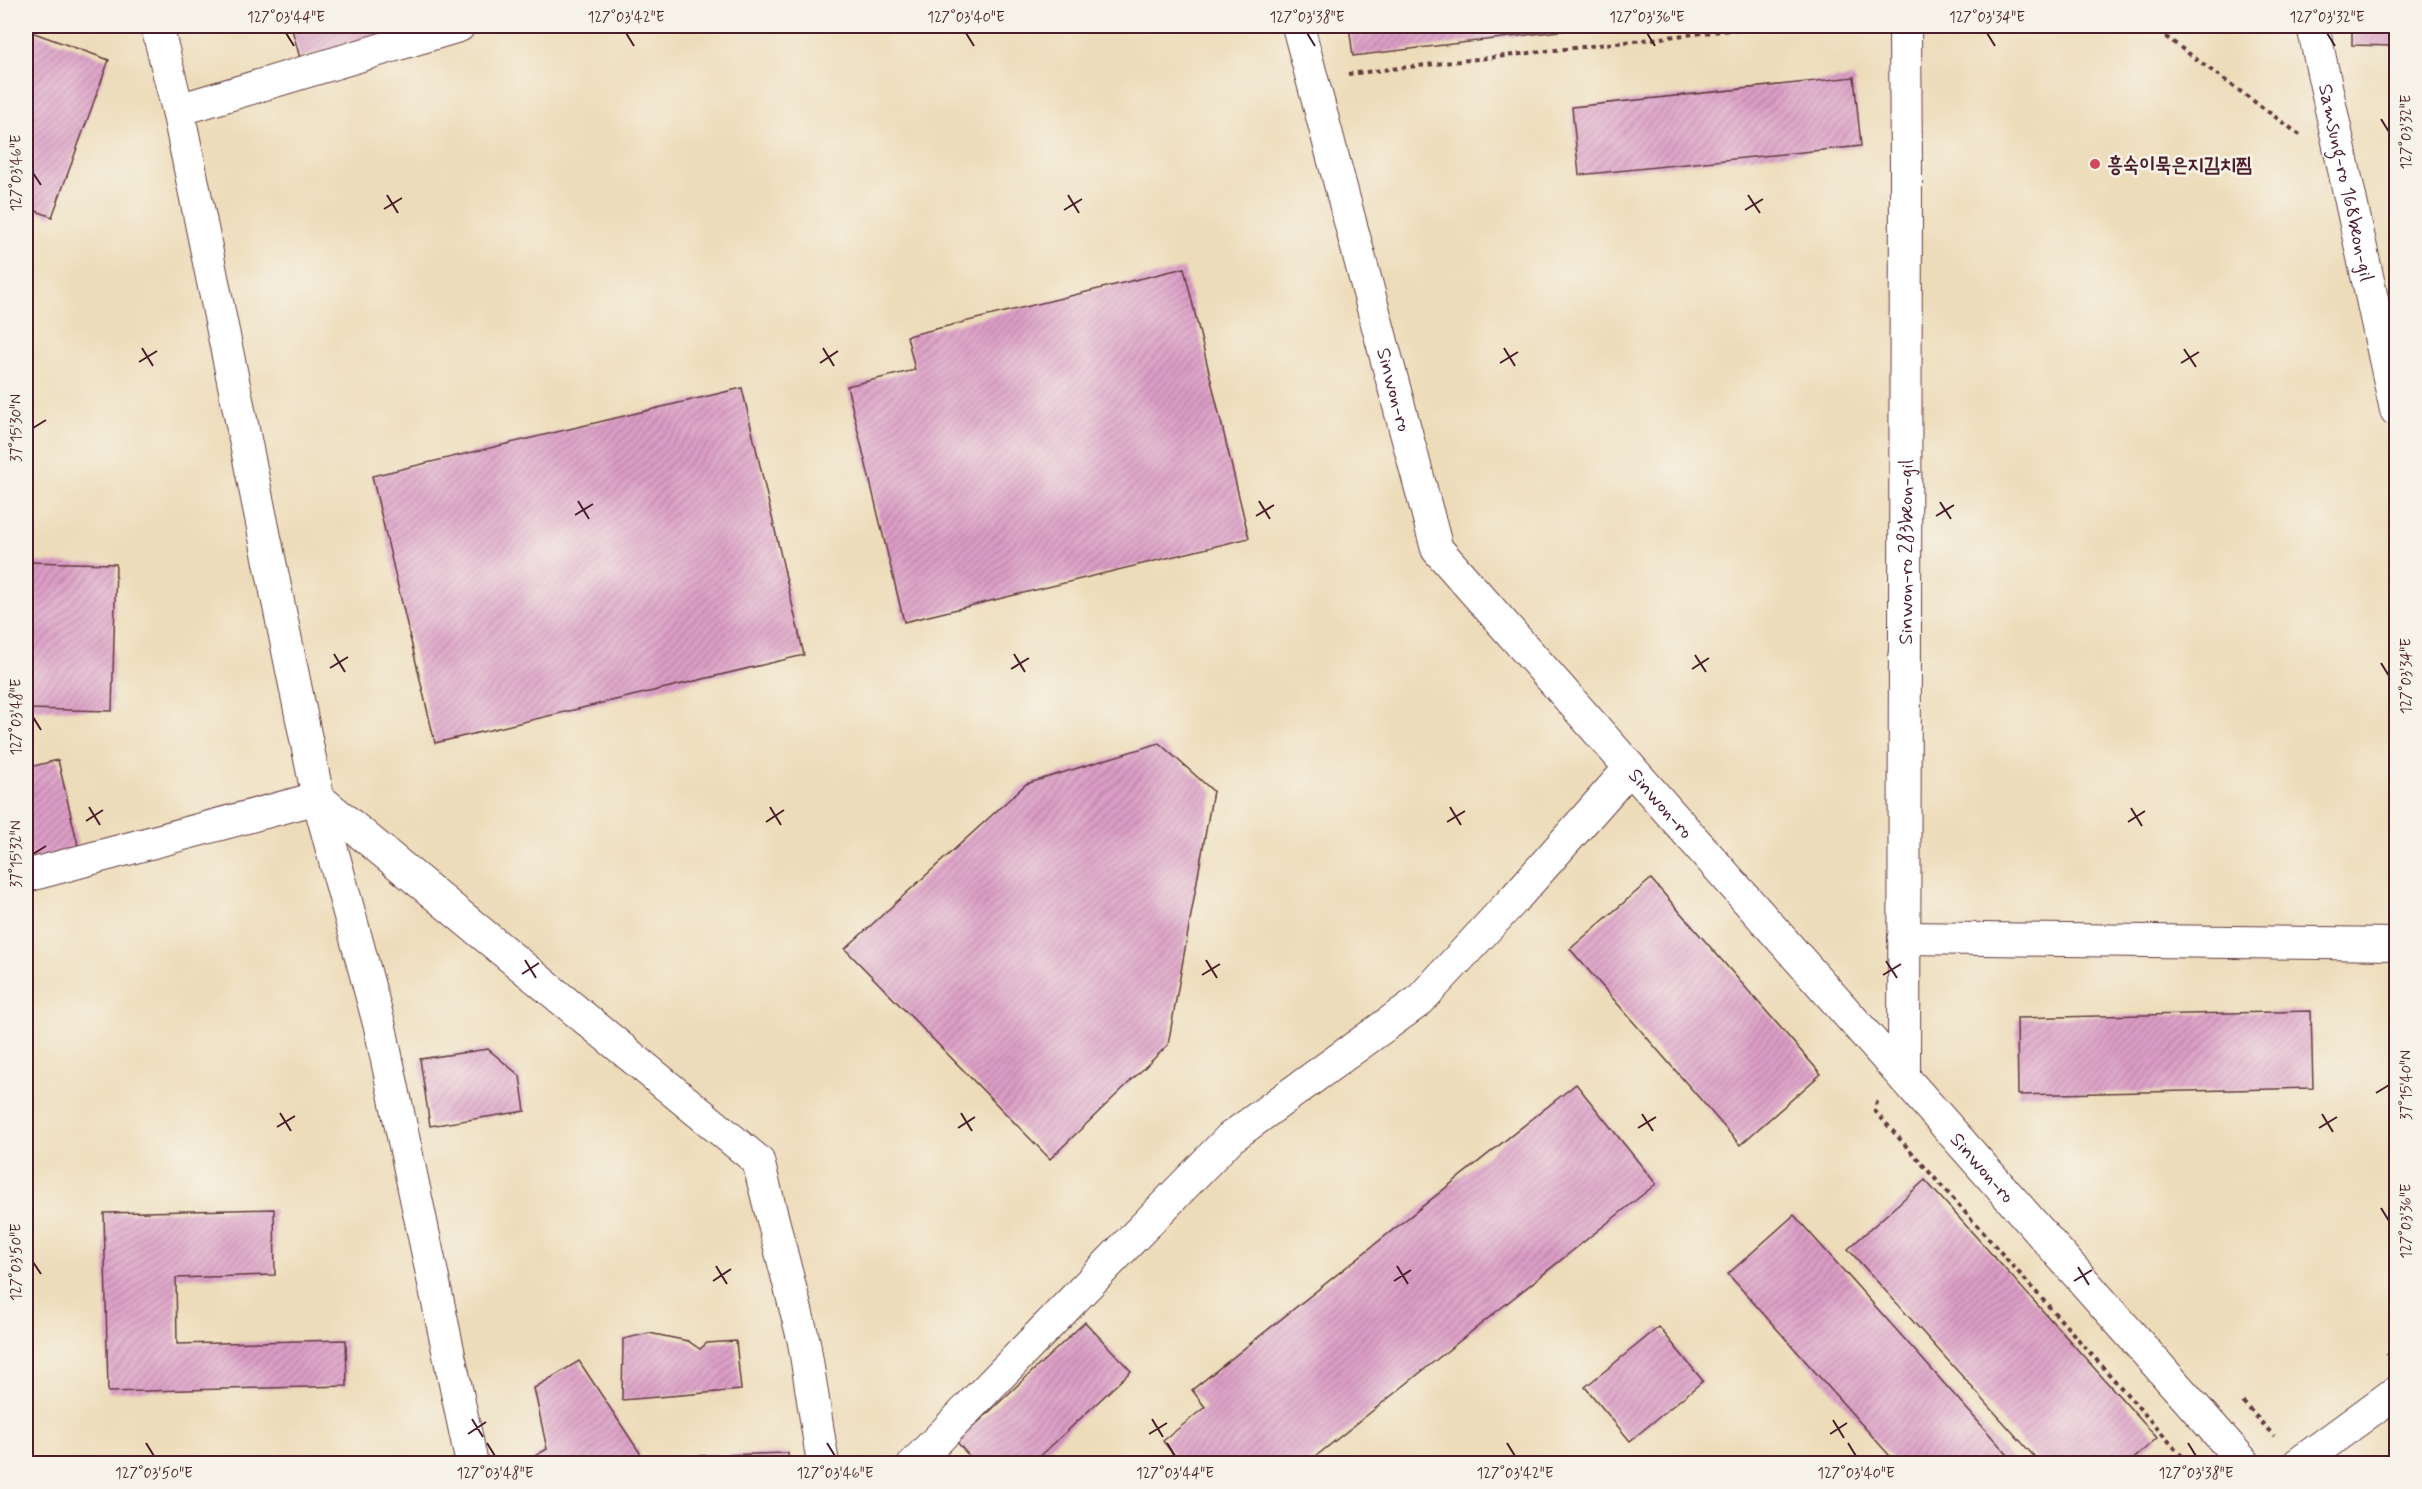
<svg xmlns="http://www.w3.org/2000/svg" width="2422" height="1489" viewBox="0 0 2422 1489" font-family="Mynerve,'Poor Story',sans-serif">
  <defs>
    <pattern id="building-hatch" width="6" height="6" patternUnits="userSpaceOnUse" patternTransform="scale(1.5)"><rect width="6" height="6" fill="#dc9dc6"/><path d="M-1 1l2-2M0 6l6-6M5 7l2-2" fill="none" stroke="#b47fa1"/></pattern>
  </defs>
  <rect width="100%" height="100%" fill="#f7f3e8"/>
  <filter id="ink" filterUnits="userSpaceOnUse"><feTurbulence type="fractalNoise" baseFrequency=".0167" numOctaves="2"/><feDisplacementMap in="SourceGraphic" scale="12" xChannelSelector="R" yChannelSelector="G"/><feConvolveMatrix kernelMatrix="1 2 1 2 8 2 1 2 1" color-interpolation-filters="sRGB"/></filter>
  <filter id="wash" filterUnits="userSpaceOnUse"><feTurbulence type="fractalNoise" baseFrequency=".008" numOctaves="4" result="noise"/><feDisplacementMap in="SourceGraphic" scale="24" xChannelSelector="R" yChannelSelector="G"/><feGaussianBlur stdDeviation="1.35" result="paint"/><feColorMatrix in="noise" values="0 0 0 0 0 0 0 0 0 0 0 0 0 0 0 0 0 1.4 0 .05"/><feComposite in="paint" operator="in"/></filter>
  <g filter="url(#wash)">
    <rect width="100%" height="100%" fill="#eddcb9"/>
    <g id="blocks">
      <g fill="url(#building-hatch)">
        <path d="M291,26H408L300,58Z"/>
        <path d="M1349,26H1592V27L1353,56Z"/>
        <path d="M2352,26H2396V46L2352,45Z"/>
        <path d="M26,30L109,60L52,217L26,207Z"/>
        <path d="M1854,77L1861,146L1579,175L1572,107Z"/>
        <path d="M1184,268L1249,538L904,622L847,386L915,370L907,336Z"/>
        <path d="M742,388L804,655L435,743L372,476Z"/>
        <path d="M26,562L116,564L112,711L26,709Z"/>
        <path d="M1159,743L1213,791L1168,1045L1050,1159L845,949L1026,784Z"/>
        <path d="M58,760L79,850L26,862V768Z"/>
        <path d="M1651,879L1821,1074L1740,1145L1570,949Z"/>
        <path d="M2311,1011L2313,1088L2018,1095L2017,1018Z"/>
        <path d="M488,1049L520,1076L525,1111L430,1126L420,1059Z"/>
        <path d="M1576,1084L1656,1184L1306,1464H1181L1163,1441L1205,1407L1192,1390Z"/>
        <path d="M1925,1180L2157,1438L2128,1464H2041L1848,1249Z"/>
        <path d="M274,1209L275,1275L176,1278L177,1344L346,1340L347,1386L108,1392L104,1213Z"/>
        <path d="M1794,1215L2015,1463L2014,1464H1897L1728,1274Z"/>
        <path d="M1085,1322L1131,1371L1032,1464H976L957,1442Z"/>
        <path d="M1659,1327L1703,1381L1630,1441L1585,1387Z"/>
        <path d="M649,1333L688,1341L700,1349L707,1343L736,1341L741,1390L622,1400L623,1339Z"/>
        <path d="M579,1361L640,1453L639,1464H538L533,1457L547,1449L534,1388Z"/>
        <path d="M788,1453L789,1464H661V1457Z"/>
        <path d="M1779,1456L1786,1464H1770Z"/>
      </g>
    </g>
  </g>
  <g filter="url(#ink)">
    <use href="#blocks" fill-opacity="0" stroke="#623b40" stroke-width="1.5"/>
    <g fill="none" stroke-linecap="round" stroke-linejoin="round">
      <defs>
        <g id="minor">
          <path d="M157,26L178,110L318,798L380,1027L472,1464"/>
          <path id="s1" d="M1298,26L1437,549L2245,1464"/>
          <path id="s2" d="M2313,26L2396,410"/>
          <path d="M178,110L459,26"/>
          <path d="M26,876L318,798L758,1161L804,1342L823,1464"/>
          <path d="M1904,938L2396,944"/>
          <path id="s3" d="M1904,1077L1906,171L1905,26"/>
          <path d="M914,1464L1230,1138L1419,1001L1516,897L1630,768"/>
          <path d="M2298,1464L2396,1392"/>
        </g>
      </defs>
      <use href="#minor" stroke="#623b40" stroke-width="34"/>
      <g stroke="#623b40" stroke-width="4" stroke-dasharray="4.5 4.5" stroke-linecap="butt">
        <path d="M2151,26L2300,135"/>
        <path d="M1348,74L1764,26"/>
        <path d="M1877,1101L1875,1111L2189,1464"/>
        <path d="M2387,1356L2396,1349"/>
        <path d="M2243,1402L2274,1436"/>
      </g>
      <use href="#minor" stroke="#fff" stroke-width="32"/>
    </g>
  </g>
  <path fill="none" stroke="#4a1f2b" stroke-width="2" d="M286,33L294,46M626,33L634,46M966,33L974,46M1307,33L1315,46M1647,33L1655,46M1987,33L1995,46M2327,33L2335,46M2381,119L2389,132M33,173L41,185M387,195L398,213M1068,195L1079,213M1748,195L1760,213M384,209L402,198M1064,210L1082,199M1745,210L1763,199M142,348L153,366M823,348L834,366M1504,348L1515,366M2184,349L2196,367M139,362L157,351M820,363L838,351M1500,363L1518,352M2181,363L2199,352M33,428L46,420M578,501L589,519M1259,501L1270,519M1940,502L1951,519M575,515L593,504M1256,516L1274,505M1936,516L1954,505M334,654L345,672M1014,654L1025,672M1695,655L1706,672M2381,663L2389,676M330,668L348,657M1011,669L1029,658M1692,669L1709,658M33,717L41,730M89,807L100,825M770,807L781,825M1450,807L1461,825M2131,808L2142,826M86,821L103,810M766,822L784,810M1447,822L1465,811M2128,822L2145,811M33,854L46,846M525,960L536,978M1206,960L1217,978M1886,961L1897,978M522,974L539,963M1202,975L1220,964M1883,975L1901,964M2376,1093L2389,1085M280,1113L291,1131M961,1113L972,1131M1642,1114L1653,1131M2322,1114L2333,1132M277,1127L295,1116M958,1128L975,1117M1638,1128L1656,1117M2319,1128L2337,1117M2381,1208L2389,1221M33,1262L41,1274M716,1266L727,1284M1397,1266L1408,1284M2078,1267L2089,1285M713,1281L731,1269M1394,1281L1411,1270M2074,1281L2092,1270M472,1419L483,1437M1152,1419L1163,1437M1833,1420L1844,1438M468,1434L486,1422M1149,1434L1167,1423M1830,1434L1847,1423M146,1443L154,1456M487,1443L495,1456M827,1443L835,1456M1167,1443L1175,1456M1507,1443L1515,1456M1848,1443L1856,1456M2188,1443L2196,1456"/>
  <circle fill="#d1495b" stroke="#f7f3e8" stroke-width="2" cx="2095" cy="164" r="6"/>
  <g text-anchor="middle" stroke-width="5" stroke-linejoin="round" paint-order="stroke">
    <g font-size="20" font-weight="bold" fill="#4a1f2b" stroke="#f7f3e8" text-anchor="start">
      <text x="2107" y="171">흥숙이묵은지김치찜</text>
    </g>
    <g font-size="20" fill="#4a1f2b" stroke="#f7f3e8">
      <text dy="7" stroke="none"><textPath href="#s2" startOffset="160">Samsung-ro 168beon-gil</textPath></text>
      <text dy="7" stroke="none"><textPath href="#s1" startOffset="376">Sinwon-ro</textPath></text>
      <text dy="7" stroke="none"><textPath href="#s3" startOffset="525">Sinwon-ro 283beon-gil</textPath></text>
      <text dy="7" stroke="none"><textPath href="#s1" startOffset="880">Sinwon-ro</textPath></text>
      <text dy="7" stroke="none"><textPath href="#s1" startOffset="1366">Sinwon-ro</textPath></text>
    </g>
  </g>
  <rect width="2422" height="1489" fill="none" stroke="#f7f3e8" stroke-width="66"/>
  <rect x="33" y="33" width="2356" height="1423" fill="none" stroke="#4a1f2b" stroke-width="2"/>
  <g font-size="15" text-anchor="middle" fill="#4a1f2b">
    <text x="286" y="22">127°03'44"E</text>
    <text x="626" y="22">127°03'42"E</text>
    <text x="966" y="22">127°03'40"E</text>
    <text x="1307" y="22">127°03'38"E</text>
    <text x="1647" y="22">127°03'36"E</text>
    <text x="1987" y="22">127°03'34"E</text>
    <text x="2327" y="22">127°03'32"E</text>
    <text transform="translate(2406 132) rotate(-90)" y="5">127°03'32"E</text>
    <text transform="translate(16 173) rotate(-90)" y="5">127°03'46"E</text>
    <text transform="translate(16 428) rotate(-90)" y="5">37°15'30"N</text>
    <text transform="translate(2406 676) rotate(-90)" y="5">127°03'34"E</text>
    <text transform="translate(16 717) rotate(-90)" y="5">127°03'48"E</text>
    <text transform="translate(16 854) rotate(-90)" y="5">37°15'32"N</text>
    <text transform="translate(2406 1085) rotate(-90)" y="5">37°15'40"N</text>
    <text transform="translate(2406 1221) rotate(-90)" y="5">127°03'36"E</text>
    <text transform="translate(16 1262) rotate(-90)" y="5">127°03'50"E</text>
    <text x="154" y="1478">127°03'50"E</text>
    <text x="495" y="1478">127°03'48"E</text>
    <text x="835" y="1478">127°03'46"E</text>
    <text x="1175" y="1478">127°03'44"E</text>
    <text x="1515" y="1478">127°03'42"E</text>
    <text x="1856" y="1478">127°03'40"E</text>
    <text x="2196" y="1478">127°03'38"E</text>
  </g>
</svg>
